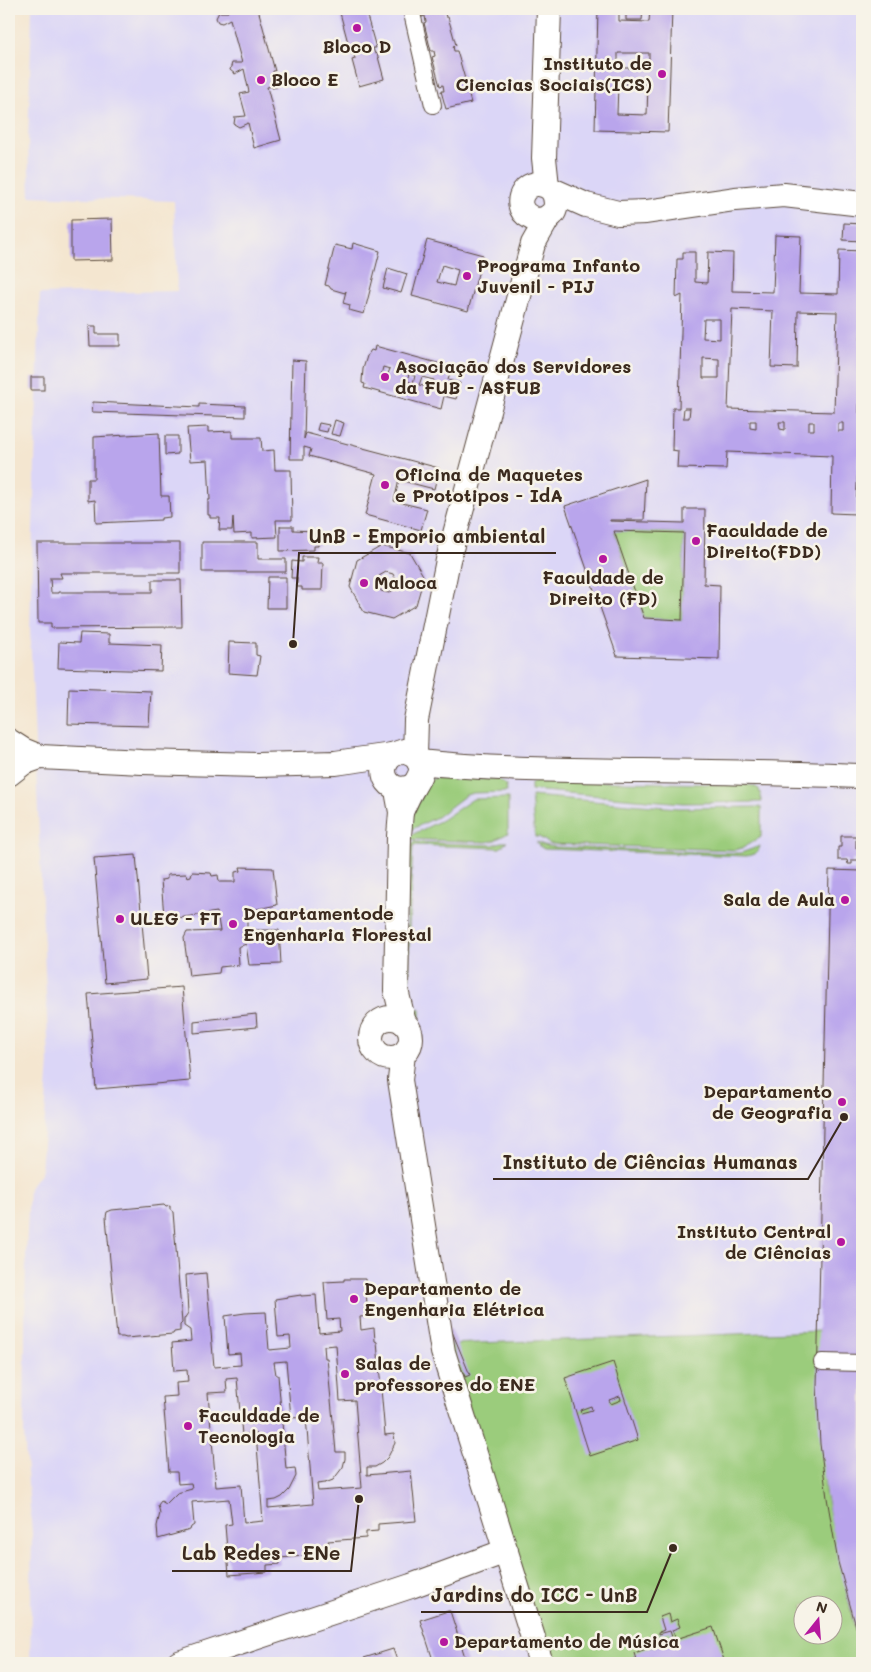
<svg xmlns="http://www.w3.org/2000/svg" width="871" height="1672" viewBox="0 0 871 1672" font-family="Mali,sans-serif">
  <rect width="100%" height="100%" fill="#f7f3e8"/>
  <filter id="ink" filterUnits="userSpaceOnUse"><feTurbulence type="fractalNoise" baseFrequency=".02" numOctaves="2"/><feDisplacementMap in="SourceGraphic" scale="10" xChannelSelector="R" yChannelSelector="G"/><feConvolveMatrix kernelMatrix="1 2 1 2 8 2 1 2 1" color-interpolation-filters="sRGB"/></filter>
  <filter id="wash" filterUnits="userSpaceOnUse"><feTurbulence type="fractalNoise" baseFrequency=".0096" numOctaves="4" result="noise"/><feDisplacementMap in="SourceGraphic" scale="20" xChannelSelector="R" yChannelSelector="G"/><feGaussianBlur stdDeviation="1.12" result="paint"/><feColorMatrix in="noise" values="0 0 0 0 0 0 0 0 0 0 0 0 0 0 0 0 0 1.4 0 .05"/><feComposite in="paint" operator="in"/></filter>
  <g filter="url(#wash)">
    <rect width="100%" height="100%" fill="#f4e6d0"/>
    <path fill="#dbd6f7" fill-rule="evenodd" d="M32,9H862V1663H30L32,1533L24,1434L26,1256L29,1188L41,1172L49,1062L30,629L40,294L177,291L174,201L30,196L28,143ZM804,1604H834V1634H804Z"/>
    <g fill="#9bcc7c" stroke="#6b7b4d" fill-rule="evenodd">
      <path d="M614,531L684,533L682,620L644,618Z"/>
      <path d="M437,778L498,779L506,785L507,792L473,793L466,795L437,817L404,833L429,780Z"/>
      <path d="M537,780L749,785L754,786L759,789L762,802L683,803L531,790V783Z"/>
      <path d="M531,796L678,808L761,807V837L742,848L735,850L550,844L539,837H535Z"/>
      <path d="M508,798V833L493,841L486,842L403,839L442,820L473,799Z"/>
      <path d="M414,842L493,845L501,842H507L500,848L413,845L409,923L410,1012L420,1008V1018L417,1020L406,1012L408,848Z"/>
      <path d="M536,842L547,846L555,847L736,853H741L760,846C758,854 753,855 746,856L544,849L539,846Z"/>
      <path d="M822,1331L825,1491L857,1640L862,1653V1663H542L448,1344ZM804,1604H834V1634H804Z"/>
    </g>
    <g id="blocks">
      <g fill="#b9a5ec" fill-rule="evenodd">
        <path d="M228,9H258L275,71H273L277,87L272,88V86L267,87L281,140L254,148L248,123L239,127L234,124L235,117L246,116L240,94L249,92L244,69L235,74L230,70L232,63H242L230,19L222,23L218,22L216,18L219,12H228Z"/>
        <path d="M339,9H365L376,48H373L375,54L377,53L384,79L359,86L352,60L355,59L354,54H351Z"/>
        <path d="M420,9H446L447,11H444L446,17H448L456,45L453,46L454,51H457L465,79L462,80L463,85H466L471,103L446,109L441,91H444L443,85L440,86L432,57L435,56L434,51H431L424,23L426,22L425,16L422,17Z"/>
        <path d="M598,9H619V21L649,22L650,9H672L668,132L595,130ZM618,53H649V68H618ZM618,84H648L647,115L617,114Z"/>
        <path d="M626,9H643L642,20H626Z"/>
        <path d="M112,219L113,260L71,261V220Z"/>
        <path d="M844,223L862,224V241L843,240Z"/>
        <path d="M775,235L801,236L799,293L838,294L839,250L862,251L859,413H862V456H858L856,514L831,513L832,456L727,452L726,469L677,468L678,451L672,450L673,408H679L682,295L676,298L677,259H683V252H695V282L707,283L708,252L733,253L732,291L773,292ZM732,309L773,311L771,367L797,368L798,311L837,312L834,412L728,409ZM704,319H720V339L703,338ZM703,358L719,359V378H703ZM684,408H690L689,418H683ZM750,421H756V429L750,428ZM779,422H785V430L780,429ZM809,422H814V430H809ZM838,423H843V431H838Z"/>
        <path d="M427,240L483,255L468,311L412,296ZM442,265L458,270L454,286L437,282Z"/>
        <path d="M353,243L380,251L364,314L349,310L350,305L343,303L346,291L345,293L331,289L329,286L325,285L335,245L352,249Z"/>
        <path d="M388,268L407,274L401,293L383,288Z"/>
        <path d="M89,326H96V334H120V346H90Z"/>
        <path d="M375,346L452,367L448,380L460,383L456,399L444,396L441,409L364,388L365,384L362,383V381L363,369L367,356L371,350L374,351ZM383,367L390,369L387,376L381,375ZM409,374L415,376L413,383L407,381ZM422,377L434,380L432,388L419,385Z"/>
        <path d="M292,360L306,361L304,439L306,433L439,468L434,489L399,480L394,501L427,509L421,530L365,515L376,474L309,456L311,449L304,447V459H290Z"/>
        <rect x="31" y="377" width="13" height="13"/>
        <path d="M93,402L199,407V404L245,406V417L92,412Z"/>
        <path d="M335,420L344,423L340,436L331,434Z"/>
        <path d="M319,423L329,425L327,432L317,430Z"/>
        <path d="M208,427V432L232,431V438H261L262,451L274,450L275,470H291L292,520H276L277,537L252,538V533L234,534L233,517L232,530H219L220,518H210V515H208V500H210L208,460L190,461L187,428Z"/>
        <path d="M159,433L161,496H169L170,517L161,518V520L96,523L95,500L88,501V479H94V437Z"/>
        <path d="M165,436H178V454L165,455Z"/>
        <path d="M646,479L644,520H610V521L684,523V509H705L704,584L720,585L719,659L617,656L565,506ZM614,531L684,533L682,620L644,618Z"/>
        <path d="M280,526H293V530L314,531V539H318V546H314V550L280,551Z"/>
        <path d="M202,542H258V559H286V572H202Z"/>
        <path d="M37,543H180V573H60L62,578H50L51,593H59V592H152V580H181L182,627L51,628V623H38Z"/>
        <path d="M382,546L410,553L424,577L416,605L392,619L364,612L350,587L357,560ZM386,572L393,574L397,582L395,589L389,593L381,591L377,584L379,576Z"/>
        <path d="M302,557H318L317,563H323L322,590H302V587H297V578H291L292,561L302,562Z"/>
        <path d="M268,577H286V608H267Z"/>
        <path d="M80,633L109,634V643L162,645L161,671L58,668L59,642L79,643Z"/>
        <path d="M229,642L256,643V655L260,656L257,675L228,673Z"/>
        <path d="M69,688L151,691L149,726L68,724Z"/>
        <path d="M841,836H856V848H862V860H852V864H848L847,860H838V847H841Z"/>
        <path d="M136,855L147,979L105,983L94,858Z"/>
        <path d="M240,867L273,868L277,905L247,911V930H279L281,964L249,965L246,944L238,947L239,965L220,967L219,973L189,976L184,938L187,932L220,931L217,912L172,919L170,915L164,916L161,880L167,879V875L186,874L187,877L191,876L192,872L211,873L212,876L218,875L219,882H235V872L241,871Z"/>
        <path d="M829,870L862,871V1648L838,1562L827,1498L820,1444L817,1386Z"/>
        <path d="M182,987L190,1081L96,1089L88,994Z"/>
        <path d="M256,1014L257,1027L194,1033V1021Z"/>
        <path d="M164,1205L166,1207L170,1206V1210L173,1212L182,1323L180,1325V1331L174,1332L173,1334L126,1338L123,1337H117L106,1217L107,1212L112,1210Z"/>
        <path d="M206,1273L214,1367L241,1365L240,1353L228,1354L225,1316L245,1313L266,1312L269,1350L291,1348L290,1336L278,1337L275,1299L301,1295V1296L316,1295L319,1333L340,1331L339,1319L327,1320L324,1282L344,1281V1279H365L368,1316L360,1317L361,1330L374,1328L375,1341L377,1342L385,1435L394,1434L395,1443L388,1457L382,1463L375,1467H367V1475L411,1471L416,1521L378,1524V1531L366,1532V1538L328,1541L330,1554L279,1558L280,1564L267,1565V1572L229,1575L225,1525L232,1524L229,1499L192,1502L194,1525L191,1527L190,1530L158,1539L157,1526L160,1513L158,1505L161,1501L166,1504L177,1493L192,1489L191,1483L178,1484L177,1472H169L163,1397L177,1396L176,1383L188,1382L187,1370L174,1371L172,1343L191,1341L190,1330L184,1326V1319L188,1313L186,1275ZM336,1345L340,1401L355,1400L362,1488L318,1491L317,1484L325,1483L333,1480L343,1467L345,1459V1452H336L327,1358H325L324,1346ZM286,1361L291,1418L306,1417L313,1504L268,1508V1501L276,1500L282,1497L289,1490L296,1476L295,1468L286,1469L278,1375H276L274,1362ZM237,1378L242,1435L256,1433L263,1521L244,1523L241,1485L216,1487L208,1393L227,1392L226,1379Z"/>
        <path d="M451,1329L470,1375L465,1377L446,1331Z"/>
        <path d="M613,1362L638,1440L590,1456L565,1378ZM620,1396L621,1400L611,1404L609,1400ZM591,1406L592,1410L581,1413L580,1410Z"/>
        <path d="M448,1611H450L467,1663H434L420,1620Z"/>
        <path d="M668,1614L670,1622L677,1619L680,1627L672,1630L676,1639L713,1627L725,1663H637L634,1653L673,1640L670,1631L659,1634V1632L664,1630L660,1617Z"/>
        <path d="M393,1649L398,1663H366L364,1658Z"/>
      </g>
    </g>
  </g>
  <g filter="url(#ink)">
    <use href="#blocks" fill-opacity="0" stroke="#574639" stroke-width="1"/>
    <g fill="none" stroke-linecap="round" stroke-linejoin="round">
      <defs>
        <g id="street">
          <path d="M411,9L433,105"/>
          <path d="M822,1362L862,1363"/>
        </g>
        <g id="secondary">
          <path d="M547,186L544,158L549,9"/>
          <path d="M552,190C558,200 558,214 545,219C540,220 534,220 530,217C507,205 529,170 552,190L586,205L618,213L646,212L735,199L784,195L862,204"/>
          <path d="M9,741L23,750L40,757L142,762L257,765L335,763L392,755L404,751L415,756C425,769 421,774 414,786C409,794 405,803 401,812"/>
          <path d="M392,755C373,773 392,798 414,785"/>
          <path d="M415,756L416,720L448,560L533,244L549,216"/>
          <path d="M419,762C494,770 568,770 642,771C716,772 789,773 862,776"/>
          <path d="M9,774L23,763L40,757"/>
          <path d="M398,796L401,812L399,836L396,990L404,1023"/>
          <circle cx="391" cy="1038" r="20"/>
          <path d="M403,1054L400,1080L443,1352L541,1663"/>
          <path d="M179,1663L411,1586L506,1551"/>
        </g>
      </defs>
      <use href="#street" stroke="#574639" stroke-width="18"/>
      <use href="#secondary" stroke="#574639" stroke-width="26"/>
      <use href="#street" stroke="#fff" stroke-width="16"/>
      <use href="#secondary" stroke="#fff" stroke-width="24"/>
    </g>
  </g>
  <g fill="#b5179e" stroke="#f7f3e8" stroke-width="2">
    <circle cx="357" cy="28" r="5"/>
    <circle cx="662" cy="74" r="5"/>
    <circle cx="261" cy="80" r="5"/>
    <circle cx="467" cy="276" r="5"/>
    <circle cx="385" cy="377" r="5"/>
    <circle cx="385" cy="485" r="5"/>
    <circle cx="696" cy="541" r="5"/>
    <circle cx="603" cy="559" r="5"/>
    <circle cx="364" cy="583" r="5"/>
    <circle cx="845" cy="900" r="5"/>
    <circle cx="120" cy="919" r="5"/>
    <circle cx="233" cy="924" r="5"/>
    <circle cx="842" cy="1102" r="5"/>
    <circle cx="841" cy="1242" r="5"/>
    <circle cx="354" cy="1299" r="5"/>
    <circle cx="345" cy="1374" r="5"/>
    <circle cx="188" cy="1426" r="5"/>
    <circle cx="444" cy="1642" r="5"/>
  </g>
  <g text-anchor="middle" stroke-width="5" stroke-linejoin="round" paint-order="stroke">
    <g font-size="18" font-weight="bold" fill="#3b2a1e" stroke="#f7f3e8" text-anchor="start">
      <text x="357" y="53" text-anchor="middle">Bloco D</text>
      <text x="652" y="70" text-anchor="end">Instituto de<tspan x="652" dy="21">Ciencias Sociais(ICS)</tspan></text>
      <text x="271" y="86">Bloco E</text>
      <text x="477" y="272">Programa Infanto<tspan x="477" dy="21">Juvenil - PIJ</tspan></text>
      <text x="395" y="373">Asociação dos Servidores<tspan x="395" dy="21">da FUB - ASFUB</tspan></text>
      <text x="395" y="481">Oficina de Maquetes<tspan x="395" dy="21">e Prototipos - IdA</tspan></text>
      <text x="706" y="537">Faculdade de<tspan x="706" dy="21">Direito(FDD)</tspan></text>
      <text x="603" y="584" text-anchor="middle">Faculdade de<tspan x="603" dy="21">Direito (FD)</tspan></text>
      <text x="374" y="589">Maloca</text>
      <text x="835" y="906" text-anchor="end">Sala de Aula</text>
      <text x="243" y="920">Departamentode<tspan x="243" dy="21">Engenharia Florestal</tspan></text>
      <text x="130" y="925">ULEG - FT</text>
      <text x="832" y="1098" text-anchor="end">Departamento<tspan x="832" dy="21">de Geografia</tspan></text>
      <text x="831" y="1238" text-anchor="end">Instituto Central<tspan x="831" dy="21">de Ciências</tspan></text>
      <text x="364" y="1295">Departamento de<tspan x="364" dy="21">Engenharia Elétrica</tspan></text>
      <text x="355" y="1370">Salas de<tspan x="355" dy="21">professores do ENE</tspan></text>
      <text x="198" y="1422">Faculdade de<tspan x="198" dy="21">Tecnologia</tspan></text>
      <text x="454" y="1648">Departamento de Música</text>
    </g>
  </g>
  <path fill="none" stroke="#3b2a1e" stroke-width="2" d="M293 644L299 553H556M844 1117L808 1179H493M359 1499L351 1571H172M673 1548L647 1612H421"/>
  <g fill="#3b2a1e" stroke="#f7f3e8" stroke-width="2">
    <circle cx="293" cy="644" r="5"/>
    <circle cx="844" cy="1117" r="5"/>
    <circle cx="359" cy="1499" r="5"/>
    <circle cx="673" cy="1548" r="5"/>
  </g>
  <g font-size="19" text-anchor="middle" font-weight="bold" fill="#3b2a1e" stroke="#f7f3e8" stroke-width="5" stroke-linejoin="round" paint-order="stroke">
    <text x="427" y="543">UnB - Emporio ambiental</text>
    <text x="650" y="1169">Instituto de Ciências Humanas</text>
    <text x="261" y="1560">Lab Redes - ENe</text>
    <text x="534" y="1602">Jardins do ICC - UnB</text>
  </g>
  <rect width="871" height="1672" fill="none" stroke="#f7f3e8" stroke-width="30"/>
  <g transform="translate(818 1620) rotate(17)"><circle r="24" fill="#f7f3e8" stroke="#aca397"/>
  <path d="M0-4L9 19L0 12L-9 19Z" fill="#b5179e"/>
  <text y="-8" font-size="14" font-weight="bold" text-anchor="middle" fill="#3b2a1e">N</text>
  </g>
</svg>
